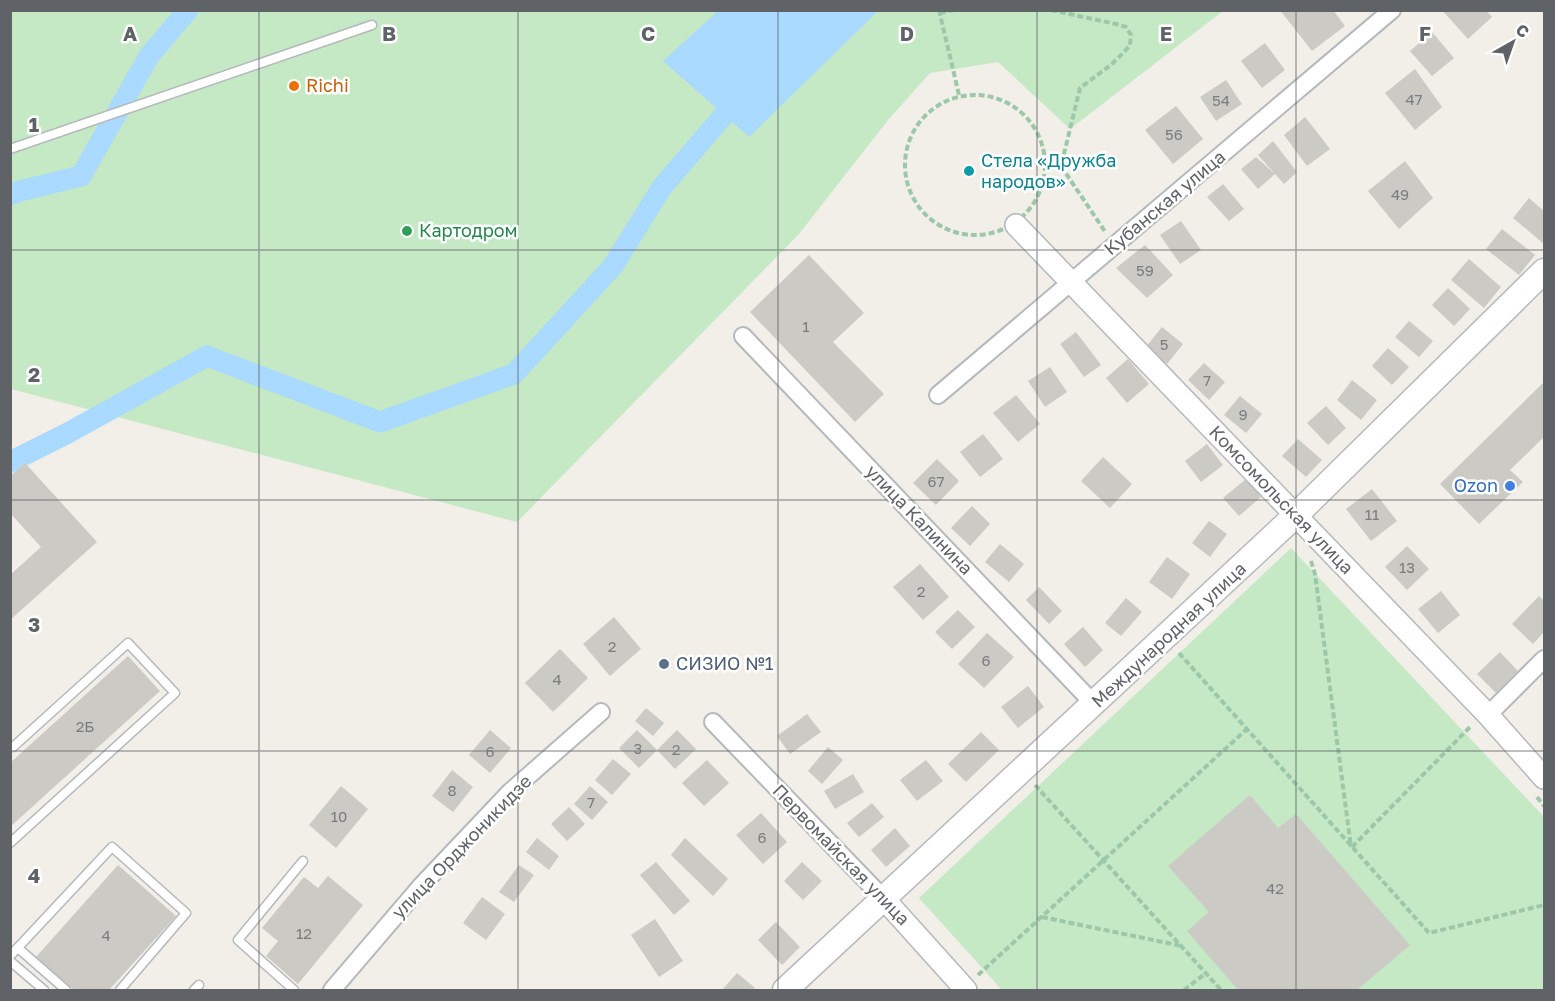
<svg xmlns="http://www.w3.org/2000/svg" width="1555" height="1001" viewBox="0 0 1555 1001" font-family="'Golos Text',sans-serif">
  <rect width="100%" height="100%" fill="#f1efe8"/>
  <g fill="#c5e8c5">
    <path d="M11,11H1223L1070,129L998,62L930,73L888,120L799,234L517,522L11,389Z"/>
    <path d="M1291,548L1544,817V990H1002L919,898Z"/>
  </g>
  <path fill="#aadaff" d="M718,11V10L878,11L749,137L663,61Z"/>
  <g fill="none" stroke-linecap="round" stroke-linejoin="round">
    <g stroke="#aadaff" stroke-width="21">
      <path d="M10,195L20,191L81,176L149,56L188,10"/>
      <path d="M10,462L66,434L207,356L380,422L514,374L613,266L662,187L743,93"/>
    </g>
  </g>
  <g fill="#cccac5">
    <path d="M1280,10H1333L1345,26L1312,51Z"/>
    <path d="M1442,10H1486L1492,17L1468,39Z"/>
    <path d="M1432,32L1454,58L1432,76L1410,51Z"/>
    <path d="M1265,43L1285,70L1262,88L1241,61Z"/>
    <path d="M1415,69L1442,107L1415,130L1385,93Z"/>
    <path d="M1226,80L1242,104L1216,121L1200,97Z"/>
    <path d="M1176,106L1203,139L1173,164L1145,130Z"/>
    <path d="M1305,117L1330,149L1307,166L1284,135Z"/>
    <path d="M1273,141L1297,172L1284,184L1275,174L1258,189L1241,169L1256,157L1275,174L1258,155Z"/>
    <path d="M1405,161L1433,198L1399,229L1368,191Z"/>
    <path d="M1223,184L1244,209L1229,221L1207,197Z"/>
    <path d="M1529,198L1544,211V244L1513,218Z"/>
    <path d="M1181,221L1201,250L1180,264L1160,235Z"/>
    <path d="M1502,229L1535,255L1519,275L1486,249Z"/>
    <path d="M1145,245L1173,275L1147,298L1116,268Z"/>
    <path d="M809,255L864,313L833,342L884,394L855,422L750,312Z"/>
    <path d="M1469,259L1501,287L1484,308L1451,280Z"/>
    <path d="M1448,288L1470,309L1454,326L1432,305Z"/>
    <path d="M1409,321L1433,341L1419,357L1395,337Z"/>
    <path d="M1162,327L1183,344L1167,364L1146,347Z"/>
    <path d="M1076,332L1101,365L1084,377L1060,344Z"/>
    <path d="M1388,348L1409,367L1392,385L1372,366Z"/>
    <path d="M1128,359L1149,384L1127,403L1106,378Z"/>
    <path d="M1204,363L1225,382L1209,400L1188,380Z"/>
    <path d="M1050,367L1067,392L1045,407L1028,381Z"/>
    <path d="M1352,380L1377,400L1361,420L1337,400Z"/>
    <path d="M1544,382V437L1510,470L1523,482L1479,524L1440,484Z"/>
    <path d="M1016,395L1040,424L1018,442L993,413Z"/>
    <path d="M1240,396L1262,414L1246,433L1224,415Z"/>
    <path d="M1326,406L1346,428L1328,445L1307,423Z"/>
    <path d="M983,434L1003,459L980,477L960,452Z"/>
    <path d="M1298,439L1322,460L1306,477L1282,456Z"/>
    <path d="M1207,444L1223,465L1201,482L1185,461Z"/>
    <path d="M1103,457L1132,484L1110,508L1081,481Z"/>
    <path d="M937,459L959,481L936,505L913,483Z"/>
    <path d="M25,463L97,542L10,620V575L41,547L10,513V476Z"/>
    <path d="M1246,479L1261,497L1239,516L1223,498Z"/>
    <path d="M1372,489L1397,521L1371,541L1346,509Z"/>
    <path d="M972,506L990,524L970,546L951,528Z"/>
    <path d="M1209,521L1227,534L1210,557L1192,543Z"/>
    <path d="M1000,544L1024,564L1009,582L985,562Z"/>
    <path d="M1407,546L1429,569L1407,590L1385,567Z"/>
    <path d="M1167,557L1190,574L1172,599L1149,582Z"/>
    <path d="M920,564L949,597L923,620L893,587Z"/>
    <path d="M1039,587L1062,611L1049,624L1026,600Z"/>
    <path d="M1441,591L1460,615L1438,633L1418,609Z"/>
    <path d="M1539,596L1544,601V632L1533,644L1512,624Z"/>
    <path d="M1126,598L1142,612L1121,636L1105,623Z"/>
    <path d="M958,610L975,627L952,649L935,632Z"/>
    <path d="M614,617L641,649L610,676L583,644Z"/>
    <path d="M1083,627L1103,650L1085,667L1064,644Z"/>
    <path d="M987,633L1014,657L984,688L958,664Z"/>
    <path d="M560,649L588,678L553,712L525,683Z"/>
    <path d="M1500,652L1518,671L1496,693L1477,674Z"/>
    <path d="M128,656L160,691L10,827V763Z"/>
    <path d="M1028,686L1044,707L1018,728L1001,707Z"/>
    <path d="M646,708L664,723L653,736L635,721Z"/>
    <path d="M807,714L821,732L790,754L777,736Z"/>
    <path d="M490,730L511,748L490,773L469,755Z"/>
    <path d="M637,730L657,750L639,768L619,748Z"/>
    <path d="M677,730L696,749L675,769L657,750Z"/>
    <path d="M981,732L999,750L966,782L948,764Z"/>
    <path d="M828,747L843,760L822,784L808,771Z"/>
    <path d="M613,759L631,774L612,795L595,780Z"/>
    <path d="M707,760L729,783L704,806L682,783Z"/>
    <path d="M926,760L943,781L917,801L900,780Z"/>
    <path d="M452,770L473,787L453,812L432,796Z"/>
    <path d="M853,774L864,792L835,809L824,791Z"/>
    <path d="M341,786L368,809L336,848L309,825Z"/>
    <path d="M590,786L608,802L592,820L574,804Z"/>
    <path d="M1250,795L1278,828L1296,814L1410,945L1357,990H1238L1187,931L1209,912L1168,866Z"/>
    <path d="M872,803L884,817L859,837L847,823Z"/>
    <path d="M569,807L585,824L567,841L551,824Z"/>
    <path d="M761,813L787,842L763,864L736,835Z"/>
    <path d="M895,828L910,846L886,867L871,850Z"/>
    <path d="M537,838L559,856L549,870L526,852Z"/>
    <path d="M685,838L728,879L713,896L671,855Z"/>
    <path d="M656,862L690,901L674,915L640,875Z"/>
    <path d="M802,862L822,881L803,900L784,881Z"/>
    <path d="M118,865L176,916L109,990H74L36,957Z"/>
    <path d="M519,865L534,875L514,902L499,892Z"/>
    <path d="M328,876L363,905L298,984L266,956L278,941L262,928L304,877L318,888Z"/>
    <path d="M482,897L505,914L486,940L463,923Z"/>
    <path d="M655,919L683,961L659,977L631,935Z"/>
    <path d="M776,922L800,947L782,965L758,940Z"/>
    <path d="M737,973L755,988L753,990H722Z"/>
  </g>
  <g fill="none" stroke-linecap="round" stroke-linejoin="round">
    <defs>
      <g id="service">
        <path d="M10,149L372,25"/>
        <path d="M10,843L175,693L128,643L13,747"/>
        <path d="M18,948L66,990"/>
        <path d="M10,956L112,847L186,913L120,990"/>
        <path d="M10,961L44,990"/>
        <path d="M194,990L199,985"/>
        <path d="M294,990L238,940L303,861"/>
      </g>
      <g id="minor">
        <path d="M743,336L1094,704"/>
        <path d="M938,395L1392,10"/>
        <path d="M1488,715L1544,659"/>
        <path d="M713,722L885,900"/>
        <path d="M332,990L421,886L510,792L601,712"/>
      </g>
      <g id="tertiary">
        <path d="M1016,225L1488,715L1544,778"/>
        <path d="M885,900L966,990"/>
      </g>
      <path id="secondary" d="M785,990L1296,515L1544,271"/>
    </defs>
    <use href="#service" stroke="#b5b8bc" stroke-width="11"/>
    <use href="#minor" stroke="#b5b8bc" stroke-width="20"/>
    <use href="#tertiary" stroke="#b5b8bc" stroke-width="24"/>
    <use href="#secondary" stroke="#b6babf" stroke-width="27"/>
    <g stroke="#9cc7a9" stroke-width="4" stroke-dasharray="6 3" stroke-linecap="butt">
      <path d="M939,10L959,95"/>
      <path d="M1051,10L1116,24L1126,27L1131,35L1130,45L1125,51L1112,64L1080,88L1061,166L1106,233"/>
      <path d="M940,13L953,10"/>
      <circle cx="975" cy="165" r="70"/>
      <path d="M1311,561L1315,574L1351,847"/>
      <path d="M1179,653L1429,933L1544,905"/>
      <path d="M1035,785L1221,990"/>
      <path d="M1537,797L1544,806"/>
      <path d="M1352,847L1471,726"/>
      <path d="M1042,917L1182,946"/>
      <path d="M978,975L1247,729"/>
      <path d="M1184,990L1206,973"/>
    </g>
    <use href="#service" stroke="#fff" stroke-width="8"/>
    <use href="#minor" stroke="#fff" stroke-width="16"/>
    <use href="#tertiary" stroke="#fff" stroke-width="21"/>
    <use href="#secondary" stroke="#fff" stroke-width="24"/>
  </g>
  <path fill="none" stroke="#5f6368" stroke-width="1.5" stroke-opacity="0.55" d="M259,10V990M518,10V990M778,10V990M1037,10V990M1296,10V990M10,250H1544M10,500H1544M10,751H1544"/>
  <circle fill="#e8710a" stroke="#fff" stroke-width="2" cx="294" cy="86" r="6"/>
  <circle fill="#0f9aa8" stroke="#fff" stroke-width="2" cx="969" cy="171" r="6"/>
  <circle fill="#2e9e5b" stroke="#fff" stroke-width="2" cx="407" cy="231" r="6"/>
  <circle fill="#3f7fe0" stroke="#fff" stroke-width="2" cx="1510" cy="486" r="6"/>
  <circle fill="#5c6f8a" stroke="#fff" stroke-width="2" cx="664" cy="664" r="6"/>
  <g text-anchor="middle" stroke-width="5" stroke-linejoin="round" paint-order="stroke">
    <g font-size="15" fill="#7a7d7f">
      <text x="1414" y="105">47</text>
      <text x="1221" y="106">54</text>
      <text x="1174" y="140">56</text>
      <text x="1400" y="200">49</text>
      <text x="1145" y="276">59</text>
      <text x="806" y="332">1</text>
      <text x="1164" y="350">5</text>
      <text x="1207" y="386">7</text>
      <text x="1243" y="420">9</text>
      <text x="936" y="487">67</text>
      <text x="1372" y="520">11</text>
      <text x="1407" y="573">13</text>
      <text x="921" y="597">2</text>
      <text x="612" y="652">2</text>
      <text x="986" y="666">6</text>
      <text x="557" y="685">4</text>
      <text x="85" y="732">2Б</text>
      <text x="638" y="754">3</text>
      <text x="676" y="755">2</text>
      <text x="490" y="757">6</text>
      <text x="452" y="796">8</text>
      <text x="591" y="808">7</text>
      <text x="339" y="822">10</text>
      <text x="762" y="843">6</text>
      <text x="1275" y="894">42</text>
      <text x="304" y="939">12</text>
      <text x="106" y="941">4</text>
    </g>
    <g font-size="18" fill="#c56008" stroke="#fff" text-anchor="start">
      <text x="306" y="92">Richi</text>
    </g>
    <g font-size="18" fill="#0d838f" stroke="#fff" text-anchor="start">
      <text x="981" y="167">Стела «Дружба<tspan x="981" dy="21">народов»</tspan></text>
    </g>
    <g font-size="18" fill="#5f6368" stroke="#fff">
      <text transform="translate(1165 203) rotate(-40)" y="6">Кубанская улица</text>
      <text transform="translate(1281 500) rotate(46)" y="6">Комсомольская улица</text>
      <text transform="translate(919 520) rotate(46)" y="6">улица Калинина</text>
      <text transform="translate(1169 635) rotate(-43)" y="6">Международная улица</text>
      <text transform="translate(462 847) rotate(-46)" y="6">улица Орджоникидзе</text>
      <text transform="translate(841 855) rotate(46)" y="6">Первомайская улица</text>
    </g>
    <g font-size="18" fill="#27864d" stroke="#fff" text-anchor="start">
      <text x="419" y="237">Картодром</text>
    </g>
    <g font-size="18" fill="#366cbe" stroke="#fff" text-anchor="end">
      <text x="1498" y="492">Ozon</text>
    </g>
    <g font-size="18" fill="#4e5e75" stroke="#fff" text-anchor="start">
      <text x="676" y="670">СИЗИО №1</text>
    </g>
  </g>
  <g font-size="20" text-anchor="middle" font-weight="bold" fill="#5f6368" stroke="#fff" stroke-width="5" stroke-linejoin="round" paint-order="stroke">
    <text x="130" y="41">A</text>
    <text x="389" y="41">B</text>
    <text x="648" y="41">C</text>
    <text x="907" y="41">D</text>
    <text x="1166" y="41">E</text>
    <text x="1425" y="41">F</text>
    <text x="34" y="132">1</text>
    <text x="34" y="382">2</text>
    <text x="34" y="632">3</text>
    <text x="34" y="883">4</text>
  </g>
  <rect width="1555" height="1001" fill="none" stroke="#5f6368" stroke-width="24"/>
  <g transform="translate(1513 42) rotate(40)" stroke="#ffffff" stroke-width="4.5" paint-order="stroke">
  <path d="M0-4.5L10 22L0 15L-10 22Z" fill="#5f6368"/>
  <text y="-9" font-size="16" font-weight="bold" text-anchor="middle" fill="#5f6368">С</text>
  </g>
</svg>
